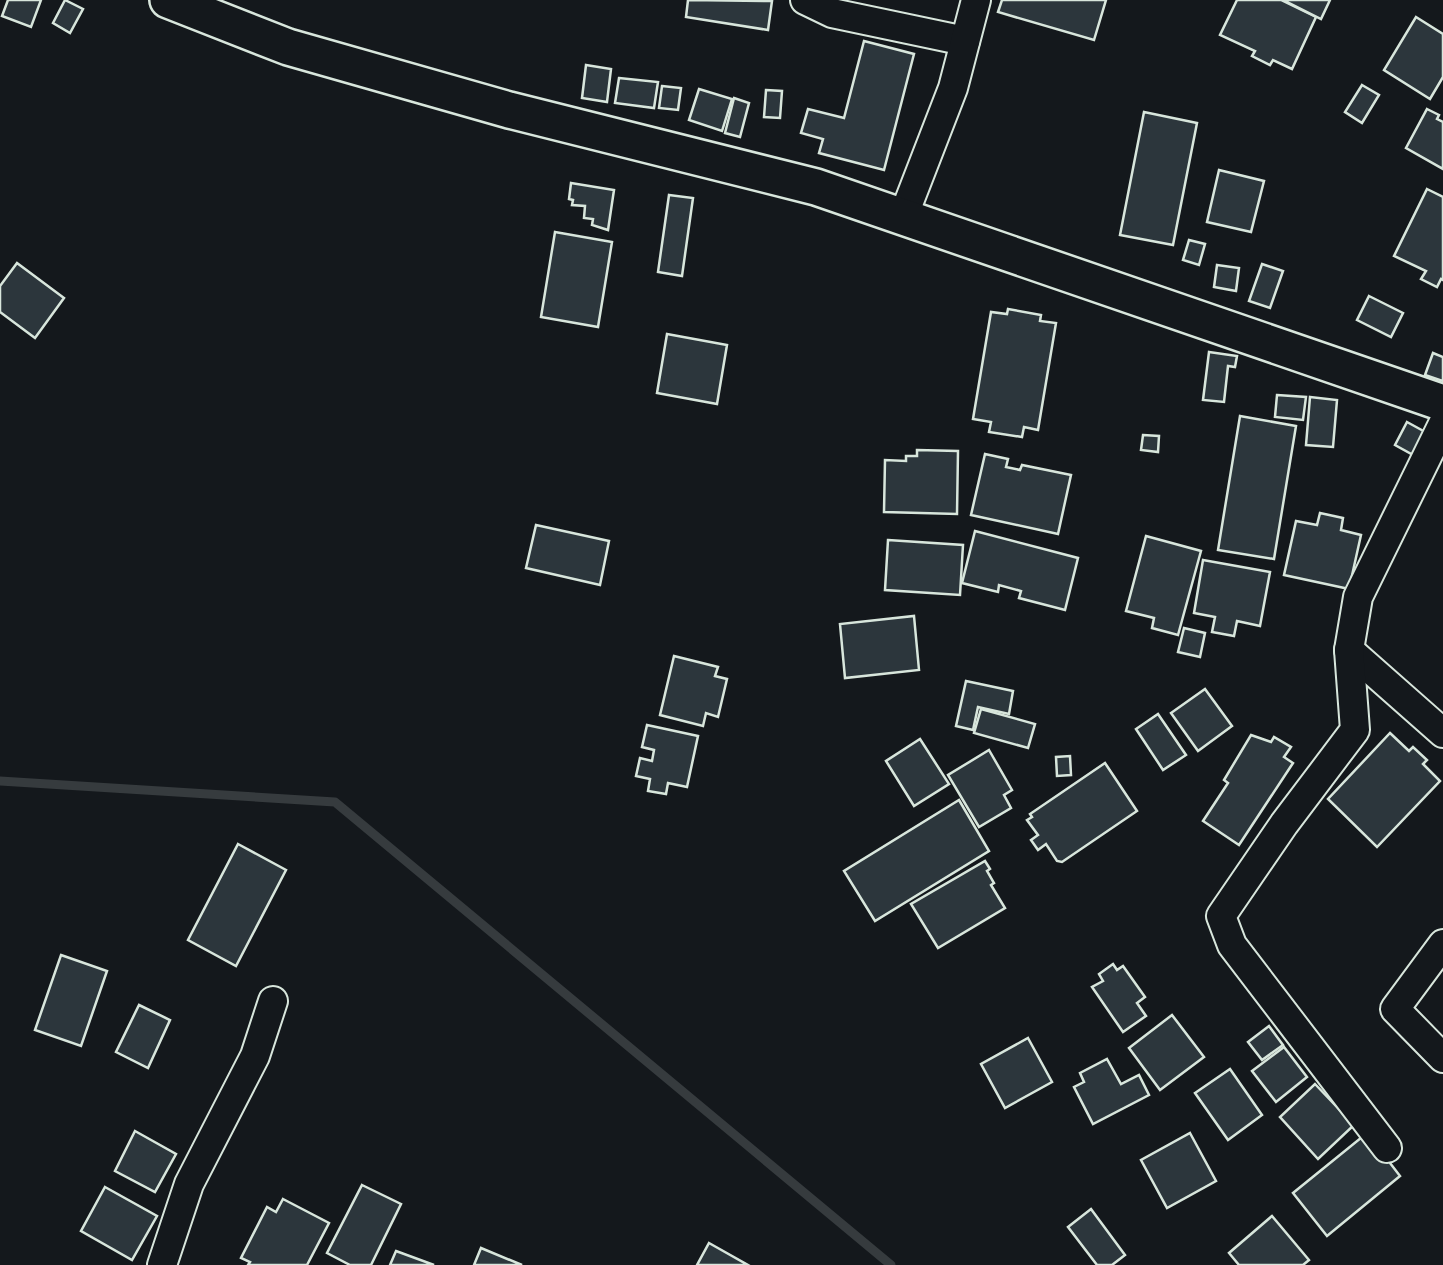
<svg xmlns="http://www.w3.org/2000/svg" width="1443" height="1265" viewBox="0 0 1443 1265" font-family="Mulish,sans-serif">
  <rect width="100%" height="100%" fill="#14181c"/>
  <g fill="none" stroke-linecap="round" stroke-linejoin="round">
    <path stroke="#363b3e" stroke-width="9" d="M0,781L335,802L891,1265"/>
  </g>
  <g fill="#2c363c" stroke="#d8e6dc" stroke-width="2.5">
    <path d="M8,0H41L31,27L2,16Z"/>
    <path d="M65,0L83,9L70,33L53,23Z"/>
    <path d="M688,0L772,1L768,30L686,17Z"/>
    <path d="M1002,0H1106L1094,40L998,12Z"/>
    <path d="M1237,0H1281L1316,17L1292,69L1273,60L1270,65L1252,56L1255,51L1220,35Z"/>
    <path d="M1283,0H1330L1321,19Z"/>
    <path d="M1416,17L1443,34V77L1430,99L1384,70Z"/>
    <path d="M864,41L914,54L884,170L819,153L823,139L801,133L808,109L844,118Z"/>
    <path d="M586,65L611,69L607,102L582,98Z"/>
    <path d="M619,78L658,82L654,108L615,103Z"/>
    <path d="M1362,85L1379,95L1362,123L1345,112Z"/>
    <path d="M662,86L681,88L678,110L659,108Z"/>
    <path d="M699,89L732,99L722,131L689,120Z"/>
    <path d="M766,90L782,91L780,118L764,117Z"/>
    <path d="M734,98L749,103L740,137L725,133Z"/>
    <path d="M1427,109L1439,115L1437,119L1443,122V169L1406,148Z"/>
    <path d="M1144,112L1197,123L1173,245L1120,235Z"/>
    <path d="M1219,170L1264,181L1251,232L1207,222Z"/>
    <path d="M571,183L614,190L608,230L592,225L593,219L584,218L585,206L572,205L573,200L569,199Z"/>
    <path d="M1427,189L1443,197V280L1441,279L1437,287L1421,279L1426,271L1394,256Z"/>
    <path d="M669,195L693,198L682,276L658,272Z"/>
    <path d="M555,232L612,242L598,327L541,317Z"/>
    <path d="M1189,240L1205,244L1199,265L1183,260Z"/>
    <path d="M17,263L64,298L35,338L0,312V286Z"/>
    <path d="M1262,264L1283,271L1270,308L1249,301Z"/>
    <path d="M1217,265L1239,268L1236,291L1214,287Z"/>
    <path d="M1369,296L1403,313L1391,337L1357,320Z"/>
    <path d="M1008,309L1041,315L1040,321L1056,323L1038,430L1024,427L1022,437L989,432L991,422L973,419L991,312L1007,314Z"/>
    <path d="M667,334L727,345L717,404L657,393Z"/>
    <path d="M1209,352L1237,356L1235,367L1228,366L1224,402L1203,400Z"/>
    <path d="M1433,353L1443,357V381L1425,375Z"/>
    <path d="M1277,395L1306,397L1303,420L1275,417Z"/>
    <path d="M1310,397L1337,400L1333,447L1306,445Z"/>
    <path d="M1240,416L1296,426L1274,559L1218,550Z"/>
    <path d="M1407,422L1427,433L1415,456L1395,445Z"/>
    <path d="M1143,435L1159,436L1158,452L1141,450Z"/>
    <path d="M917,450L958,451L957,514L884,512L885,460L906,461V456H917Z"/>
    <path d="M985,454L1008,459L1006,467L1020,470L1022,465L1071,475L1058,534L971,515Z"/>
    <path d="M1320,513L1343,518L1341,530L1361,535L1349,589L1284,575L1296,521L1317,525Z"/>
    <path d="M536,525L609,541L600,585L526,568Z"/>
    <path d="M975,531L1078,558L1065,610L1019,598L1021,591L999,585L998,592L962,583Z"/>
    <path d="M1146,536L1201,551L1178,635L1152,628L1154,618L1126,611Z"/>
    <path d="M888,540L963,545L960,595L885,590Z"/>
    <path d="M1203,560L1270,572L1260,626L1237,621L1234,636L1212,632L1215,617L1194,613Z"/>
    <path d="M914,616L919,670L845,678L840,624Z"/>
    <path d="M1184,628L1205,633L1200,657L1178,652Z"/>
    <path d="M674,656L718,667L715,676L727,679L718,717L706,713L703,726L660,715Z"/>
    <path d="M966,681L1013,691L1009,714L978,707L973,730L956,726Z"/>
    <path d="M1205,689L1232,726L1198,751L1171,713Z"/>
    <path d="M981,709L1035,724L1028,748L974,733Z"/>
    <path d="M1158,714L1186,755L1163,770L1136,729Z"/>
    <path d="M647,725L698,736L687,787L668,783L666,794L648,791L650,779L636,776L640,758L652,761L654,750L642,747Z"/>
    <path d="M1390,733L1409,751L1413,747L1427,760L1423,764L1440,781L1377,847L1328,799Z"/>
    <path d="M1251,735L1271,742L1274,737L1291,747L1284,757L1293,763L1239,845L1203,821L1228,783L1224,780Z"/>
    <path d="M920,739L949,784L914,806L886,761Z"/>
    <path d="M989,750L1012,790L1004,795L1011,808L979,827L948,775Z"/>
    <path d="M1070,756L1071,775L1057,776L1056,757Z"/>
    <path d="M1105,763L1137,811L1062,862L1057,861L1046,844L1038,850L1031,840L1038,835L1027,820L1032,817L1030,814Z"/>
    <path d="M959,800L989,851L875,921L844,871Z"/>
    <path d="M238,844L286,870L236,966L188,940Z"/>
    <path d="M985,861L990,869L987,871L994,883L991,885L1005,908L938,948L911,904Z"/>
    <path d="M61,955L107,971L81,1046L35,1030Z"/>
    <path d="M1113,964L1117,970L1123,966L1145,997L1137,1003L1146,1016L1123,1032L1092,987L1103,981L1099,974Z"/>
    <path d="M139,1005L170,1020L148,1068L116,1052Z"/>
    <path d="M1172,1015L1204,1057L1160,1090L1129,1048Z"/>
    <path d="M1269,1026L1283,1045L1262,1060L1248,1042Z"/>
    <path d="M1028,1038L1052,1082L1005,1108L981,1064Z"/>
    <path d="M1284,1047L1307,1077L1276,1102L1252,1071Z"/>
    <path d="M1107,1059L1121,1084L1139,1075L1149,1095L1093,1124L1074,1087L1084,1082L1080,1073Z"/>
    <path d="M1230,1069L1262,1115L1228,1140L1195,1093Z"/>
    <path d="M1315,1084L1354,1125L1318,1159L1280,1117Z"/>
    <path d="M135,1131L176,1154L155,1192L115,1171Z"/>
    <path d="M1190,1133L1216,1181L1167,1208L1141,1160Z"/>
    <path d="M1367,1133L1400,1176L1327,1236L1293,1193Z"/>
    <path d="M362,1185L401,1204L371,1265H350L327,1253Z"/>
    <path d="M105,1187L157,1216L132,1260L81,1231Z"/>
    <path d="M283,1199L329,1223L307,1265H248L250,1262L241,1258L267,1207L276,1212Z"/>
    <path d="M1091,1209L1125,1255L1112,1265H1097L1068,1227Z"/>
    <path d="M1272,1216L1309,1260L1303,1265H1239L1229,1253Z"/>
    <path d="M709,1243L748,1265H697Z"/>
    <path d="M481,1248L522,1265H474Z"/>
    <path d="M396,1251L434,1265H390Z"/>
  </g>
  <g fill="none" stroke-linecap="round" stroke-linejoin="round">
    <defs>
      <g id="minor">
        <path d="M805,0L832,13L965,41"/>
        <path d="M903,217L953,88L976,0"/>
        <path d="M1349,650L1443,733"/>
        <path d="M1443,944L1395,1009L1443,1058"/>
        <path d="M1387,1148L1232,945L1221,916L1284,824L1355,730L1349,650L1358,597L1443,424"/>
        <path d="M162,1265L189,1184L255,1056L273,1001"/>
      </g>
      <path id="tertiary" d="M168,0L288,47L509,110L816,187L1443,403"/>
    </defs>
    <use href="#minor" stroke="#d8e6dc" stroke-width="32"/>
    <use href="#tertiary" stroke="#d8e6dc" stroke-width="40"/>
    <use href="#minor" stroke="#14181c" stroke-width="28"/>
    <use href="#tertiary" stroke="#14181c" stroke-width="35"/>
  </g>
</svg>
